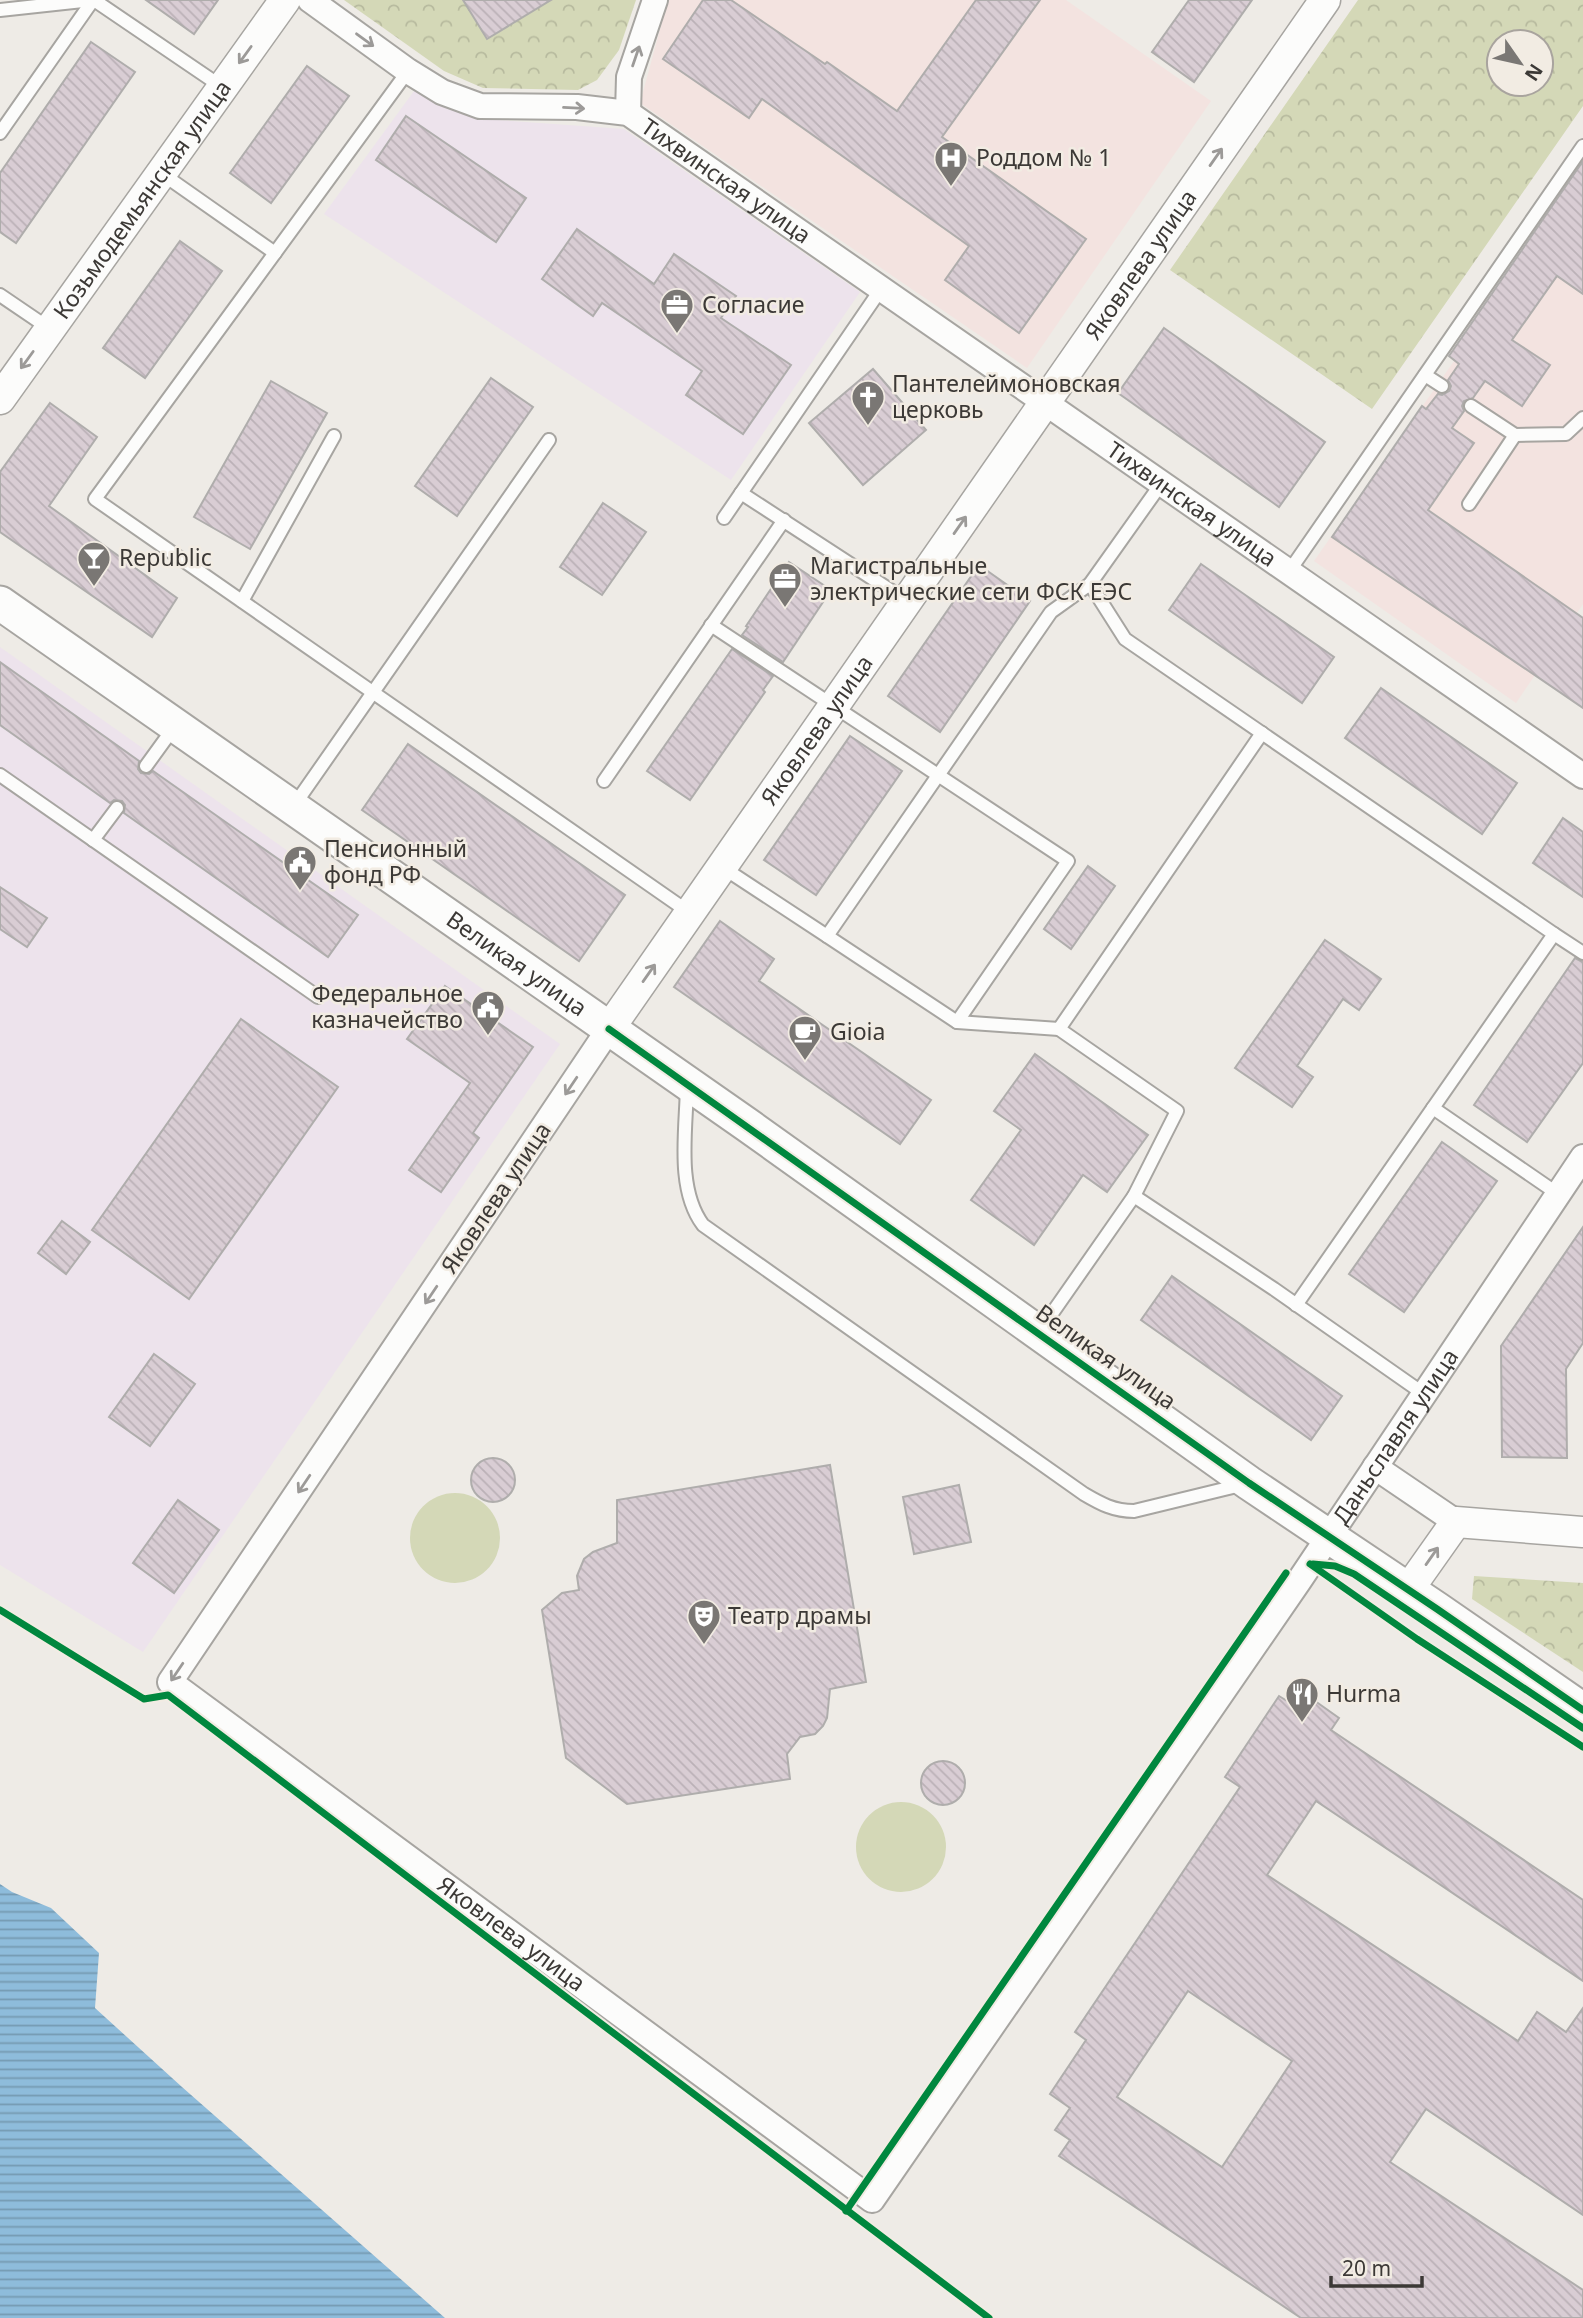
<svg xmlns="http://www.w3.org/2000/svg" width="1583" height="2318" viewBox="0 0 1583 2318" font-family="'Noto Sans',sans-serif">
  <defs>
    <pattern id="forest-crowns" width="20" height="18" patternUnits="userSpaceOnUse" patternTransform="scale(1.75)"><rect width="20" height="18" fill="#d4d8b7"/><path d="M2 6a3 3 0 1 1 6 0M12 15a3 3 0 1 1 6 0" fill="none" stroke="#b7ba9e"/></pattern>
    <pattern id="water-rules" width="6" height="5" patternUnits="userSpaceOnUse" patternTransform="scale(1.75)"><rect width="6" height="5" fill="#8ebcdb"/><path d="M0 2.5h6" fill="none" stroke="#759ab2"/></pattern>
    <pattern id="building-back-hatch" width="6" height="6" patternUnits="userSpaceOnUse" patternTransform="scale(1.75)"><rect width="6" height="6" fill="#d9cdd4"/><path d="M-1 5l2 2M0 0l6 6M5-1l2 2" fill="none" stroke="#bbb1b7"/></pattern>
  </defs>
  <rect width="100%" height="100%" fill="#eeebe6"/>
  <g fill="#ede3ec">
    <path d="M417,87L498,120L624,129L860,292L731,480L324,214Z"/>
    <path d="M0,647L560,1044L143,1652L0,1565Z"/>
  </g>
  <g fill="#f3e3e0">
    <path d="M668,0H1066L1211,101L1027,368L640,103Z"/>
    <path d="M1583,177V604L1516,703L1314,561Z"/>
  </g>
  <g fill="#d4d8b7">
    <circle cx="455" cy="1538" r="45"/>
    <circle cx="901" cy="1847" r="45"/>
  </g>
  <g fill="url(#forest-crowns)" fill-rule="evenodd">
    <path d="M344,0H636L619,50L597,80L578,90L483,88L444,71Z"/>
    <path d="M1358,0H1583V106L1372,409L1170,270ZM1499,42H1541V84H1499Z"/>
    <path d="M1474,1576L1583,1583V1672L1472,1599Z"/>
  </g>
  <path fill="url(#water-rules)" d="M0,1884L12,1892L51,1908L99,1953L95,2008L182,2087L445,2318H0Z"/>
  <g fill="url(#building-back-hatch)" stroke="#afadac" stroke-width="2" fill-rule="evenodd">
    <path d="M146,0H218L194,34Z"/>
    <path d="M463,0H551L487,39Z"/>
    <path d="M703,0H731L825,64L827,62L897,111L976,0H1040L942,137L1086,239L1019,333L945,280L969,246L762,99L749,118L663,59Z"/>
    <path d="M1189,0H1252L1194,82L1152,52Z"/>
    <path d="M91,42L135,72L16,243L0,232V173Z"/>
    <path d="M307,66L349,96L271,203L230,173Z"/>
    <path d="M406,116L526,198L496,242L376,160Z"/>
    <path d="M1583,161V294L1557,276L1512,340L1550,365L1522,406L1485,381L1473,398L1464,401L1462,406L1464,411L1452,428L1474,443L1428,510L1583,618V708L1332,537L1422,406L1426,409L1438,394L1442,395L1449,391L1451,386L1448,380L1459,364L1449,356Z"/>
    <path d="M577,229L654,284L674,254L736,296L721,318L791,365L743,434L686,395L702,371L602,303L593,316L542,279Z"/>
    <path d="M180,241L222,271L145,378L103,348Z"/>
    <path d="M1164,328L1325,442L1279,507L1118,393Z"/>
    <path d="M873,369L926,430L863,485L809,423Z"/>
    <path d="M491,378L533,407L457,516L415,486Z"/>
    <path d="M271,381L327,413L250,549L194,517Z"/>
    <path d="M50,403L97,437L49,506L177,598L152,637L0,532V472Z"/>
    <path d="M603,503L646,532L602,595L560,567Z"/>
    <path d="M789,562L831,590L783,662L742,635L748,627L746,626Z"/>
    <path d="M1201,564L1334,657L1302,703L1169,610Z"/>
    <path d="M979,565L1030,601L940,732L888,696Z"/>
    <path d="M732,649L773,676L763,690L765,692L690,800L647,771Z"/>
    <path d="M0,662L139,761L138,769L141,773L149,774L153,771L358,915L328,957L124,813L125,805L122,801L114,800L110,803L0,725Z"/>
    <path d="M1381,688L1517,783L1482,834L1345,738Z"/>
    <path d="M850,736L902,771L816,895L764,860Z"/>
    <path d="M408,744L625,895L579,961L362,810Z"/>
    <path d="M1563,818L1583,832V897L1533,863Z"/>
    <path d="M1088,866L1115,886L1071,949L1044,929Z"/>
    <path d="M0,887L47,918L27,947L0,929Z"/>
    <path d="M720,921L774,959L759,981L931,1100L900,1144L674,987Z"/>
    <path d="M1325,940L1381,979L1359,1010L1343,999L1297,1066L1313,1077L1292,1107L1235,1068Z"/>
    <path d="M1575,958L1583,962V1063L1527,1142L1474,1105Z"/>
    <path d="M445,986L533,1047L473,1133L479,1138L441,1192L409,1170L470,1083L407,1039Z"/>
    <path d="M241,1019L338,1087L189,1299L92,1230Z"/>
    <path d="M1035,1054L1148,1135L1107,1192L1083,1175L1034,1245L971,1200L1021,1130L994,1111Z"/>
    <path d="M1442,1142L1497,1181L1404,1312L1349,1274Z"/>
    <path d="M62,1221L90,1242L66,1274L38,1253Z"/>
    <path d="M1583,1227V1343L1566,1369L1567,1458L1502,1457L1501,1346Z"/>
    <path d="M1172,1276L1342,1396L1311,1440L1141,1320Z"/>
    <path d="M154,1354L195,1384L150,1446L109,1417Z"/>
    <circle cx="493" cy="1480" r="22"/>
    <path d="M830,1465L866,1682L830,1689L827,1718L823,1726L815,1734L800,1737L787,1754L790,1779L627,1804L566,1758L542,1610L562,1593L579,1590L577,1576L584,1559L593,1552L617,1543V1500Z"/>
    <path d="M959,1485L971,1542L914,1554L903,1497Z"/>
    <path d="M178,1500L219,1530L174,1593L133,1563Z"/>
    <path d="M1301,1691L1339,1718L1331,1730L1583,1900V1981L1316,1801L1267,1875L1518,2041L1537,2012L1566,2032L1583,2008V2215L1426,2109L1390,2162L1583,2290V2318H1301L1059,2156L1070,2140L1055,2130L1070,2108L1050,2094L1086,2040L1075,2032L1240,1787L1225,1777L1279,1696L1292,1704ZM1188,1991L1292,2061L1222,2167L1117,2097Z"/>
    <circle cx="943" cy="1783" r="22"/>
  </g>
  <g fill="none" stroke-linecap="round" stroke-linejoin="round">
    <defs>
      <g id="service">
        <path d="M94,0L222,87"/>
        <path d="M0,10L92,0"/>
        <path d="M408,71L95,499L690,913"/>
        <path d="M0,133L93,0"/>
        <path d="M161,173L275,253"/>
        <path d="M0,295L50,329"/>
        <path d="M1425,375L1442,386"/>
        <path d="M1471,406L1515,435L1566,434L1583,418"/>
        <path d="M1161,484L1090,584L1125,639L1554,934L1296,1305"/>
        <path d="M741,493L907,601"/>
        <path d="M1469,504L1515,435"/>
        <path d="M724,518L881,289"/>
        <path d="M1288,573L1583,146"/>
        <path d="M242,601L334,436"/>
        <path d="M711,625L1068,861L957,1022"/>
        <path d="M146,766L175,726"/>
        <path d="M0,775L318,997"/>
        <path d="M604,781L784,520"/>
        <path d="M293,807L549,440"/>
        <path d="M93,840L117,808"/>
        <path d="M722,867L827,936L1051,612L1090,584"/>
        <path d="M1554,934L1583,953"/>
        <path d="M827,936L957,1022L1059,1029"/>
        <path d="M687,1087C686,1131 676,1189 703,1225L1084,1494C1101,1504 1114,1511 1134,1511L1241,1485"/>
        <path d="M1433,1108L1558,1194"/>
        <path d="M1134,1196L1274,1289L1424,1394"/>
        <path d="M1039,1332L1134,1196L1177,1111L1059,1029L1262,733"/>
      </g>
      <g id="minor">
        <path id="s1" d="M310,0L408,71L442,92L480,106L577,107L628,113L1583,776"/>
        <path d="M628,113L629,77L655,0"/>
        <path id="s2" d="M609,1029L170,1682L872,2200L1299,1581L1583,1157"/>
        <path d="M1375,1467L1456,1522"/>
      </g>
      <g id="tertiary">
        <path id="s3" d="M0,399L285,0"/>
        <path id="s4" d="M609,1029L1325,0"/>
        <path d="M1408,1590L1456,1522L1583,1532"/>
      </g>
      <g id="secondary">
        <path id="s5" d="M0,603L746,1124L1249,1483L1437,1609L1583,1710"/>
      </g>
    </defs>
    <use href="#service" stroke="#a7a5a1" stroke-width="16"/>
    <use href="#minor" stroke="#a7a5a1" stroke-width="28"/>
    <use href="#tertiary" stroke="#a7a5a1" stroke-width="33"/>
    <use href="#secondary" stroke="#a7a5a1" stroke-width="37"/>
    <use href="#service" stroke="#fcfcfb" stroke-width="12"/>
    <use href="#minor" stroke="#fcfcfb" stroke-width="24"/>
    <use href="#tertiary" stroke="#fcfcfb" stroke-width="30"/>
    <use href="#secondary" stroke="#fcfcfb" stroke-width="33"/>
    <defs>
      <g id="cycleway">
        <path d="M609,1029L1249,1483L1437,1609L1583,1710"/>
        <path d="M1310,1564L1417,1639L1583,1747"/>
        <path d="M1313,1564L1335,1566L1354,1574L1583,1728"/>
        <path d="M0,1610L144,1699L168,1695L989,2318"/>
        <path d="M846,2211L1286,1573"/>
      </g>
    </defs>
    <use href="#cycleway" stroke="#f2ece3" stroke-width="11"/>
    <use href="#cycleway" stroke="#00873e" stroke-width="7"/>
  </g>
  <defs><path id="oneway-shaft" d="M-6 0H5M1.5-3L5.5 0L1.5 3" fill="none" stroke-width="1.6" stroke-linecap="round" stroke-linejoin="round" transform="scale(1.75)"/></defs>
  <g stroke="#9c9a98">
    <use href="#oneway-shaft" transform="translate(365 40) rotate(36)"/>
    <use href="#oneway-shaft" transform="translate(245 55) rotate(126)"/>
    <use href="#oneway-shaft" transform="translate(636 56) rotate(-71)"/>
    <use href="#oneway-shaft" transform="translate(574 108) rotate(3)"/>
    <use href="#oneway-shaft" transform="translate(1216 157) rotate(-55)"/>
    <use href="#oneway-shaft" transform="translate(27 360) rotate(126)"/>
    <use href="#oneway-shaft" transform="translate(960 525) rotate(-55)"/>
    <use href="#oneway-shaft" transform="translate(649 973) rotate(-55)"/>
    <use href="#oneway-shaft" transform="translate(571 1086) rotate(124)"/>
    <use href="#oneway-shaft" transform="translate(431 1295) rotate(124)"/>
    <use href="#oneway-shaft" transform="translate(304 1484) rotate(124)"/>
    <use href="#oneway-shaft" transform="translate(1432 1556) rotate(-55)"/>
    <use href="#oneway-shaft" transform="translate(177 1672) rotate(124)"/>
  </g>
  <defs>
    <symbol id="hospital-pin" viewBox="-11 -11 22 30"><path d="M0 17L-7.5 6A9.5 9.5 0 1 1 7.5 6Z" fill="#7a7774" stroke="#f2ece3"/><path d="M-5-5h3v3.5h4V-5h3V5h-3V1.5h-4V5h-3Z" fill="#fff"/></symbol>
    <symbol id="office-pin" viewBox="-11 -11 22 30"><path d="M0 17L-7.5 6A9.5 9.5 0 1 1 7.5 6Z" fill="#7a7774" stroke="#f2ece3"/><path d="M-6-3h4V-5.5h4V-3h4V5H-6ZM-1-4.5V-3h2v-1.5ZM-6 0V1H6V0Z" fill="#fff"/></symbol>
    <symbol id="church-pin" viewBox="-11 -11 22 30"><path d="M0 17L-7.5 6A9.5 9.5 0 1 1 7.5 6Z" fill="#7a7774" stroke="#f2ece3"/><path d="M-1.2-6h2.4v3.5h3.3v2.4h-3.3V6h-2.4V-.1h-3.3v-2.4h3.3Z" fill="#fff"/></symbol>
    <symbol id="bar-pin" viewBox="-11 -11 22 30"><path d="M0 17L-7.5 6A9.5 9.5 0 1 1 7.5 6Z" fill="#7a7774" stroke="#f2ece3"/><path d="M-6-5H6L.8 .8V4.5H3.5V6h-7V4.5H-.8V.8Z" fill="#fff"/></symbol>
    <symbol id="civic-pin" viewBox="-11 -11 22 30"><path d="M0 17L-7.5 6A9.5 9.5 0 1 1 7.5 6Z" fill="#7a7774" stroke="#f2ece3"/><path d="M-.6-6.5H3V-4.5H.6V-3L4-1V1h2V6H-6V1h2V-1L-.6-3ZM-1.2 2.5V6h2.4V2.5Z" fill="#fff"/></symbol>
    <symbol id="cafe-pin" viewBox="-11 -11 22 30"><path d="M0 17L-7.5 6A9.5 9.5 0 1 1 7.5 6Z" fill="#7a7774" stroke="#f2ece3"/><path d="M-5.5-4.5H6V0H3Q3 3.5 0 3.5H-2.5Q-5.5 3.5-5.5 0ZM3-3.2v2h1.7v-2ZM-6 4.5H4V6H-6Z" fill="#fff"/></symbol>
    <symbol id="theatre-pin" viewBox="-11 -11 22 30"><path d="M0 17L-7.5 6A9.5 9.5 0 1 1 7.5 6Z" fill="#7a7774" stroke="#f2ece3"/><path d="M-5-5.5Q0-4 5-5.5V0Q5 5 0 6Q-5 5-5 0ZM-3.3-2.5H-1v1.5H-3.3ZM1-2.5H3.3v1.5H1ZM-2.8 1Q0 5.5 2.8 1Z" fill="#fff"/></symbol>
    <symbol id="restaurant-pin" viewBox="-11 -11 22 30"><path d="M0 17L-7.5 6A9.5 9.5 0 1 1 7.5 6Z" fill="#7a7774" stroke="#f2ece3"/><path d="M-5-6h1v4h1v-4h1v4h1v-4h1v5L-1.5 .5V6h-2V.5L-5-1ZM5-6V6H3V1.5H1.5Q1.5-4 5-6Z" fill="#fff"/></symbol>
  </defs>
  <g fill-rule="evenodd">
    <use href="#hospital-pin" x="932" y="139" width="38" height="52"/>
    <use href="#office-pin" x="658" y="286" width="38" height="52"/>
    <use href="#church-pin" x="849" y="378" width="38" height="52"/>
    <use href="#bar-pin" x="75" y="539" width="38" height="52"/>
    <use href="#office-pin" x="766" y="560" width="38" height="52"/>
    <use href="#civic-pin" x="281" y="843" width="38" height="52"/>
    <use href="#civic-pin" x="469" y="988" width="38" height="52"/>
    <use href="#cafe-pin" x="786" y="1013" width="38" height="52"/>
    <use href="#theatre-pin" x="685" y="1597" width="38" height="52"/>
    <use href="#restaurant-pin" x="1283" y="1675" width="38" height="52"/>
  </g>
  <g text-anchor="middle" stroke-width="5" stroke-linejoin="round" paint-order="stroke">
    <g font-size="23" fill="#3c3936" stroke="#f2ece3" text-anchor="start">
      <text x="976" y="166">Роддом № 1</text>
      <text x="702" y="313">Согласие</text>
      <text x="892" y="392">Пантелеймоновская<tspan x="892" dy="26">церковь</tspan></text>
      <text x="119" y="566">Republic</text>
      <text x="810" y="574">Магистральные<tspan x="810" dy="26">электрические сети ФСК ЕЭС</tspan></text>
      <text x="324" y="857">Пенсионный<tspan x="324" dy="26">фонд РФ</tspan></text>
      <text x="463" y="1002" text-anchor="end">Федеральное<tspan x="463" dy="26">казначейство</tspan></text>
      <text x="830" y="1040">Gioia</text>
      <text x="728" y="1624">Театр драмы</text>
      <text x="1326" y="1702">Hurma</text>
    </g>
    <g font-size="23" fill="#3c3936" stroke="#f2ece3">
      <text dy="8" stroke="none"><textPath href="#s1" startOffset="469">Тихвинская улица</textPath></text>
      <text dy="8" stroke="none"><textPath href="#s3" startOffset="245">Козьмодемьянская улица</textPath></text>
      <text dy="8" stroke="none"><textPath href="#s4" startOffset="931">Яковлева улица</textPath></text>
      <text dy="8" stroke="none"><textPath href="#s1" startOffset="1036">Тихвинская улица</textPath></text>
      <text dy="8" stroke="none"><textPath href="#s4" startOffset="364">Яковлева улица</textPath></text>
      <text dy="8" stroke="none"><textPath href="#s5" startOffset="630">Великая улица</textPath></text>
      <text transform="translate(496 1198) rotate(-56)" y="8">Яковлева улица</text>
      <text transform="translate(1106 1357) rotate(35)" y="8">Великая улица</text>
      <text dy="8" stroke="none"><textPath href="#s2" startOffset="2585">Даньславля улица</textPath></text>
      <text dy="8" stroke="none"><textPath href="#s2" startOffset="1211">Яковлева улица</textPath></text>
    </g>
  </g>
  <g transform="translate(1520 63) rotate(124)"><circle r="33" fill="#f2ece3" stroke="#a9a49e" stroke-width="2"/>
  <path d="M0-5L12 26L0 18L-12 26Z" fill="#7a7774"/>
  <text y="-10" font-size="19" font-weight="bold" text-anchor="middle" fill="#3c3936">N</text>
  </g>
  <path d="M1331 2276v10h91v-10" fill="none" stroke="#3c3936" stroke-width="3.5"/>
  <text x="1342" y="2276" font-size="21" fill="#3c3936" stroke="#f2ece3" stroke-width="5" paint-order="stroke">20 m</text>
</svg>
